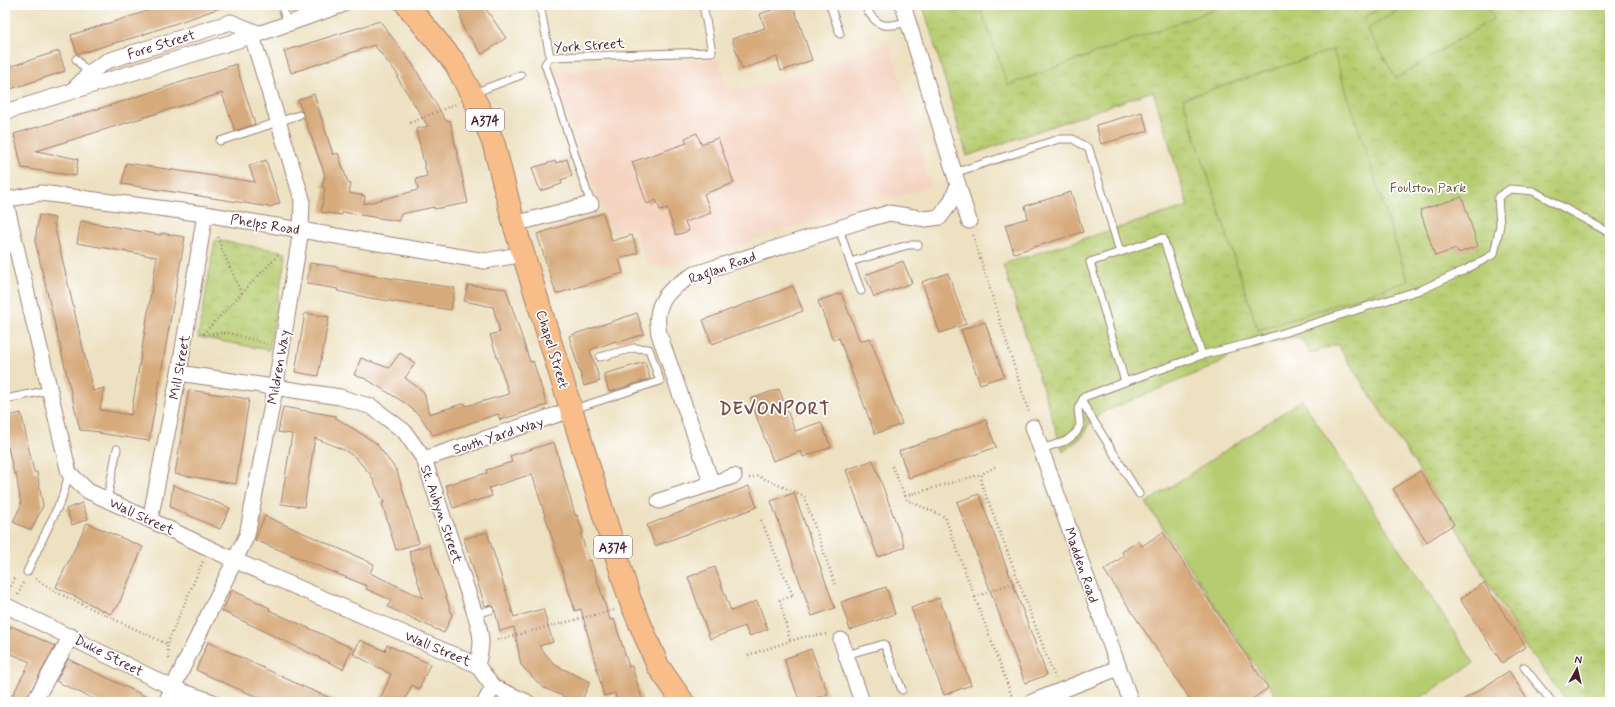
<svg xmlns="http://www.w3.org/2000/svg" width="1615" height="707" viewBox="0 0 1615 707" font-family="Mynerve,sans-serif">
  <defs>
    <pattern id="park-crowns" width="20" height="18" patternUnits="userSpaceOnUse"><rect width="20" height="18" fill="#b6cc70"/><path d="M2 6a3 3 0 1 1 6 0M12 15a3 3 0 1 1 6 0" fill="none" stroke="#9eaf61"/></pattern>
  </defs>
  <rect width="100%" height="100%" fill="#fff"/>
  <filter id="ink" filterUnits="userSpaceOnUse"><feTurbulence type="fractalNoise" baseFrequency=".025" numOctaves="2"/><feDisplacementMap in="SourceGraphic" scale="8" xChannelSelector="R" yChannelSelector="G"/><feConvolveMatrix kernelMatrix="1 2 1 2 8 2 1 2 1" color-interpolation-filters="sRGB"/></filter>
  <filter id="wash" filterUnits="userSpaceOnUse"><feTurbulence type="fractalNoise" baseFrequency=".012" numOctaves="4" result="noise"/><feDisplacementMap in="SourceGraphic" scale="16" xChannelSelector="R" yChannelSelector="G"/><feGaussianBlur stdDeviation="0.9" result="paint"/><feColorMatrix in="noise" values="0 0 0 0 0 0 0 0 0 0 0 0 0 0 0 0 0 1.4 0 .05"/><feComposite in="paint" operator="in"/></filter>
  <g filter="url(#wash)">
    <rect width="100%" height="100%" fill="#ede1c1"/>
    <path fill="#f4d3c0" d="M889,42L931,186L667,266H648L633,228L612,232L551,72L720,59L728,92L768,84L822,68Z"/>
    <g fill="url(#park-crowns)" stroke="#80764e">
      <path d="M923,5H1610V702H1567L1526,647L1454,524L1337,344L1310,354L1304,341L1292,337L1230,355L1219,364L1103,412L1088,425L1083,436L1063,452L1003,264L1188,206L1153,91L967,156Z"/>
      <path d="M215,240L286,252L269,350L198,337Z"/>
    </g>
    <g fill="#b6cc70" stroke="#80764e">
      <path d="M979,5H1227L1008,85Z"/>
      <path d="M1351,5H1384L1361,20Z"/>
      <path d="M1407,5H1486L1494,18L1396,78L1367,29Z"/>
      <path d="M1333,50L1408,281L1258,330L1183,99Z"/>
      <path d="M1302,400L1474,663L1414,702H1280L1146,503Z"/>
    </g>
    <g id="blocks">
      <g fill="#d7aa7c">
        <path d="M167,5H223V7L139,36L77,54L71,35Z"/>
        <path d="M458,5H483L506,38L482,54L463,28Z"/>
        <path d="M786,5H793L812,60L781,71L777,57L742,69L732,39L765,28L760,14Z"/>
        <path d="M380,21L413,65L446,121L450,120L468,203L434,209V207L401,214L398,221L342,212V215L321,212L325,188L322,187L325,175L298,100L314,94L333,155L338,153L348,183L351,184L349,193L365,196L364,204L418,190L416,179L427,176L416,129L428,126L397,77L399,76L374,45L291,73L284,51Z"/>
        <path d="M59,51L65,71L5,91V68Z"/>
        <path d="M236,64L255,124L235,131L222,93L36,151L78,159L76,176L22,168L14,134L121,102Z"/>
        <path d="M1142,112L1148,131L1101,144L1096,125Z"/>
        <path d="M697,133L701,144L718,138L734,183L704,194L711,213L685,222L689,231L676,235L667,208L660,210L656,200L647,204L632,162L687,143L685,138Z"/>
        <path d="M567,159L572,176L561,180L562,184L540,191L532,168L555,161L556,163Z"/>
        <path d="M266,160L280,203L270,207L122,184L126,163L255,182L249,166Z"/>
        <path d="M1071,192L1083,232L1014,253L1005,225L1028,218L1025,206Z"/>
        <path d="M1462,197L1478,246L1458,253L1456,249L1435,256L1420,210Z"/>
        <path d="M603,213L612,241L632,235L638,253L619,259L623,273L556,294L537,234Z"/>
        <path d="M39,215L55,218L54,224L93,391L104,388L100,410L131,415L157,257L77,243L81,221L161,235V233L185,237L149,441L99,433L100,432L80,430L35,241Z"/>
        <path d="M903,261L912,283L874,297L865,275Z"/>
        <path d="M310,263L338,267V269L369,275L455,288L451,310L370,298L337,291L338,289L307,284Z"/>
        <path d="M948,273L966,324L940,333L922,282Z"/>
        <path d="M468,285L506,289L530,362L533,361L547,405L500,420L498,414L433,435L420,416L405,403L366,379L354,375L361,358L389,368L400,353L415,363L405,378L424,392L429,414L465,403L466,406L509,394L490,335L500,332L493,307L464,301Z"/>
        <path d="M793,286L803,311L712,344L703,320Z"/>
        <path d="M841,293L860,341L870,338L902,424L875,434L839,338L833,340L818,301Z"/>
        <path d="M305,313L329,317L318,376L295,372Z"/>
        <path d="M637,313L644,334L617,343L616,341L590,350L600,381L584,386L569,336Z"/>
        <path d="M985,322L1004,376L980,384L961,330Z"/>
        <path d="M645,362L650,379L609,392L604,374Z"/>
        <path d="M779,389L795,431L821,422L831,447L803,457L801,451L773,461L750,399Z"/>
        <path d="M189,390L249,399L236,484L175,474Z"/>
        <path d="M283,407L336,416V418L376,443L397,471L419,543L396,550L382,503H384L371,475L355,457L344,450L315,438L304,507L281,504L292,434L278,432Z"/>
        <path d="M21,413L34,472H37L43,506L31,530L13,522L21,505L16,473L14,474L8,447H5V417Z"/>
        <path d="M986,420L996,447L909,478L899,451Z"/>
        <path d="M554,442L575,515H577L583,533L581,534L589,561L591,560L610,620L614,619L629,667L632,666L643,702H617L615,693L604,696L581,609L575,611L532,474L489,488L492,496L453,508L446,485L487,473L486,470L512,462L510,456Z"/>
        <path d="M873,460L905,547L878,557L846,470Z"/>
        <path d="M1420,471L1454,524L1427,542L1393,489Z"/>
        <path d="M173,485L230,508L220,529L170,507Z"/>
        <path d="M749,486L757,507L655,546L647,525Z"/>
        <path d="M794,493L835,608L812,616L771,501Z"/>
        <path d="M979,494L1047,675L1025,683L957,502Z"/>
        <path d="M82,503L88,519L72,525L66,509Z"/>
        <path d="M265,516L374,564L370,573L423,598L409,551L429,545L452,615L444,633L388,607L391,600L366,589L367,586L255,540Z"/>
        <path d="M87,523L143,547L118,606L110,614L56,587Z"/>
        <path d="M487,532L514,617L543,609L553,642L539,646L555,665L590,682L581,702H576L542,687L521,665L514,627L500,631L494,607L491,605L485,606L464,539Z"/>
        <path d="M1163,532L1268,688L1248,702H1192L1104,570L1124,556L1122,552L1138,541L1142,546Z"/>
        <path d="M715,567L731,611L757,601L768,629L749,636L745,626L710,639L688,577Z"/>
        <path d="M1484,583L1526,647L1502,663L1460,599Z"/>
        <path d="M886,587L895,614L850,630L841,602Z"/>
        <path d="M232,590L270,608L269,610L352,648L343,669L222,611Z"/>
        <path d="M939,598L971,685L944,695L911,608Z"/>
        <path d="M11,626L55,646L25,702H19L11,698L30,662L5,651V640Z"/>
        <path d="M360,640L385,651L387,645L430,664L419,689L412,685L404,702H379L391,674L353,654Z"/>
        <path d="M208,642L304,687L340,702H269L213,678L196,670Z"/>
        <path d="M811,649L828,694L805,702H800L784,659Z"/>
        <path d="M68,659L101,675L157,702H100L66,686L56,681Z"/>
        <path d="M1509,671L1529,702H1460Z"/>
      </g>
    </g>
  </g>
  <g filter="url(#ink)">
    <use href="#blocks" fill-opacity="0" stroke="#9c8076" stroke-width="1"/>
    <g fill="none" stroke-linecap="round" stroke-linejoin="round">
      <defs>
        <g id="service">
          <path d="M281,5L288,23"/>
          <path d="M540,5L550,57"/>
          <path d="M830,5L840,34"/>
          <path d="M864,5C877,28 883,28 908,22"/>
          <path d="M76,59L89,74"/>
          <path d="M474,93L521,75"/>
          <path d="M220,141L299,115"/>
          <path d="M954,173L1059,139H1073L1089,149L1120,252"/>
          <path d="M591,204L545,64L550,57L712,52L703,5"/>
          <path d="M839,228L850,262L908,245H918"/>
          <path d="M850,262L861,291"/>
          <path d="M1202,355L1251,343L1423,289L1465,270L1494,254L1500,225L1498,197L1510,189L1533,191L1610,233"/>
          <path d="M5,399L50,390"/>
          <path d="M1082,402L1139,494"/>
          <path d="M574,409L660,381L649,349L634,348L600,357"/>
          <path d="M1041,449L1066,441L1076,433L1080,425L1078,409L1084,397L1125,382L1090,262L1163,238L1202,355L1125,382"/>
          <path d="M107,500L117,449"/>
          <path d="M27,572L62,498L69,474"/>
          <path d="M475,614L490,610"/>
          <path d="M846,655L884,644L902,690"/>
          <path d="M1524,667L1552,702"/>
          <path d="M5,701L9,702"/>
        </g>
        <g id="minor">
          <path d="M903,5L969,221"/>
          <path d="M73,90L92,71L107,61L231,22L260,34"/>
          <path d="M5,112L258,34L342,5"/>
          <path d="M5,199L69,473L88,491L150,520L234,560L477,665"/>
          <path d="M5,200L41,193L205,214L485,261L524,254"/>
          <path d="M514,224L591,204"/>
          <path d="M179,373L340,397L372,407L404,431L424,459L475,614C482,635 483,645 477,665L493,687L527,702"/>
          <path d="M1033,427L1131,702"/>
          <path d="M424,459L571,410"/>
          <path d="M712,484L659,334C658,328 657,321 658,315C660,294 679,283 695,274L861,221L889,213L926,219L940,217L951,202L958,185"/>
          <path d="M659,501L734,476"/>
          <path d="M150,520L179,373L205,214"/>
          <path d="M5,605L173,688L213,702"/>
          <path d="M841,640L862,702"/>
          <path d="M34,702L71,636"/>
          <path d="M166,702L247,535L276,384L301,230L302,199L252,36"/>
          <path d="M485,702L493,687"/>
          <path d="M1032,702L1118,668"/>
        </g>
        <path id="primary" d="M407,5L455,63L483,116L494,145L514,224L630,600L658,666L683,702"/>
      </defs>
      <use href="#service" stroke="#9c8076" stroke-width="9"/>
      <use href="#minor" stroke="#9c8076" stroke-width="17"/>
      <use href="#primary" stroke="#9c8076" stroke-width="24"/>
      <g stroke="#9c8076" stroke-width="2.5" stroke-dasharray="1 3" stroke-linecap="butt">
        <path d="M410,123L456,104"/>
        <path d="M973,235L1029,413"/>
        <path d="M218,237L222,250L242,294"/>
        <path d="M203,334L280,253"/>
        <path d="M204,334L229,333L267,344"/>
        <path d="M892,466L907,500L945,517L1014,702"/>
        <path d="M995,467L982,474L981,482L1055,678"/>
        <path d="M749,478L758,476L804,496L835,584"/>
        <path d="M905,496L982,474"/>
        <path d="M761,520L793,596L780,600L790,641"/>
        <path d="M36,579L54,591L167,644"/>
        <path d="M9,590L16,576"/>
        <path d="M18,595L23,583"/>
        <path d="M975,597L1018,581"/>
        <path d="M497,640L614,610"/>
        <path d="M748,655L803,637L828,634"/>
        <path d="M169,659L167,644L203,561"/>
      </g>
      <use href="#service" stroke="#fff" stroke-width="7"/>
      <use href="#minor" stroke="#fff" stroke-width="15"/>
      <use href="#primary" stroke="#f8bd88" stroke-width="22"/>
    </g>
  </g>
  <g text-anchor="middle" stroke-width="3.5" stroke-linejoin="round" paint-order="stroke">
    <g fill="#fff" stroke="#80626b" stroke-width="1">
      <rect x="466" y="109" width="38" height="22" rx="3"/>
      <rect x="594" y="536" width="38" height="22" rx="3"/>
    </g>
    <g font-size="13" font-weight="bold" fill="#4a1f2b">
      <text x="485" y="125">A374</text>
      <text x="613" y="552">A374</text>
    </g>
    <g font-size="14" fill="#4a1f2b" stroke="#fff">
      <text transform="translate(161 44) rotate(-17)" y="5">Fore Street</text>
      <text transform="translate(589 45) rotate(-4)" y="5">York Street</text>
      <text transform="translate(265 224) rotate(9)" y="5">Phelps Road</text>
      <text transform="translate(722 267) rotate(-20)" y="5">Raglan Road</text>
      <text transform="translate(553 349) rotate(73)" y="5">Chapel Street</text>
      <text transform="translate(179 367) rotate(-80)" y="5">Mill Street</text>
      <text transform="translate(278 367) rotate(-80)" y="5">Mildren Way</text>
      <text transform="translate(498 435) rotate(-18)" y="5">South Yard Way</text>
      <text transform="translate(442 514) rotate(71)" y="5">St. Aubyn Street</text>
      <text transform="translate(142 516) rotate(25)" y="5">Wall Street</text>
      <text transform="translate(1082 565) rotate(71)" y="5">Madden Road</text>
      <text transform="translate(438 648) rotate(23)" y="5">Wall Street</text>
      <text transform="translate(109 655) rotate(27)" y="5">Duke Street</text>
    </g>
    <g font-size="14" fill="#6a5340" stroke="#fff">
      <text x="1428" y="192">Foulston Park</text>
    </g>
    <g font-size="18" font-weight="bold" letter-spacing="1" fill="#7b5047" stroke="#fff">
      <text x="775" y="414">DEVONPORT</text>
    </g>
  </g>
  <rect width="1615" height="707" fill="none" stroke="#fff" stroke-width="20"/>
  <g transform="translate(1577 669) rotate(8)" stroke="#ffffff" stroke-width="3" paint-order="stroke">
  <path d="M0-3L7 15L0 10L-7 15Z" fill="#4a1f2b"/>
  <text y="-6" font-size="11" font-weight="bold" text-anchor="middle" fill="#4a1f2b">N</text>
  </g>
</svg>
